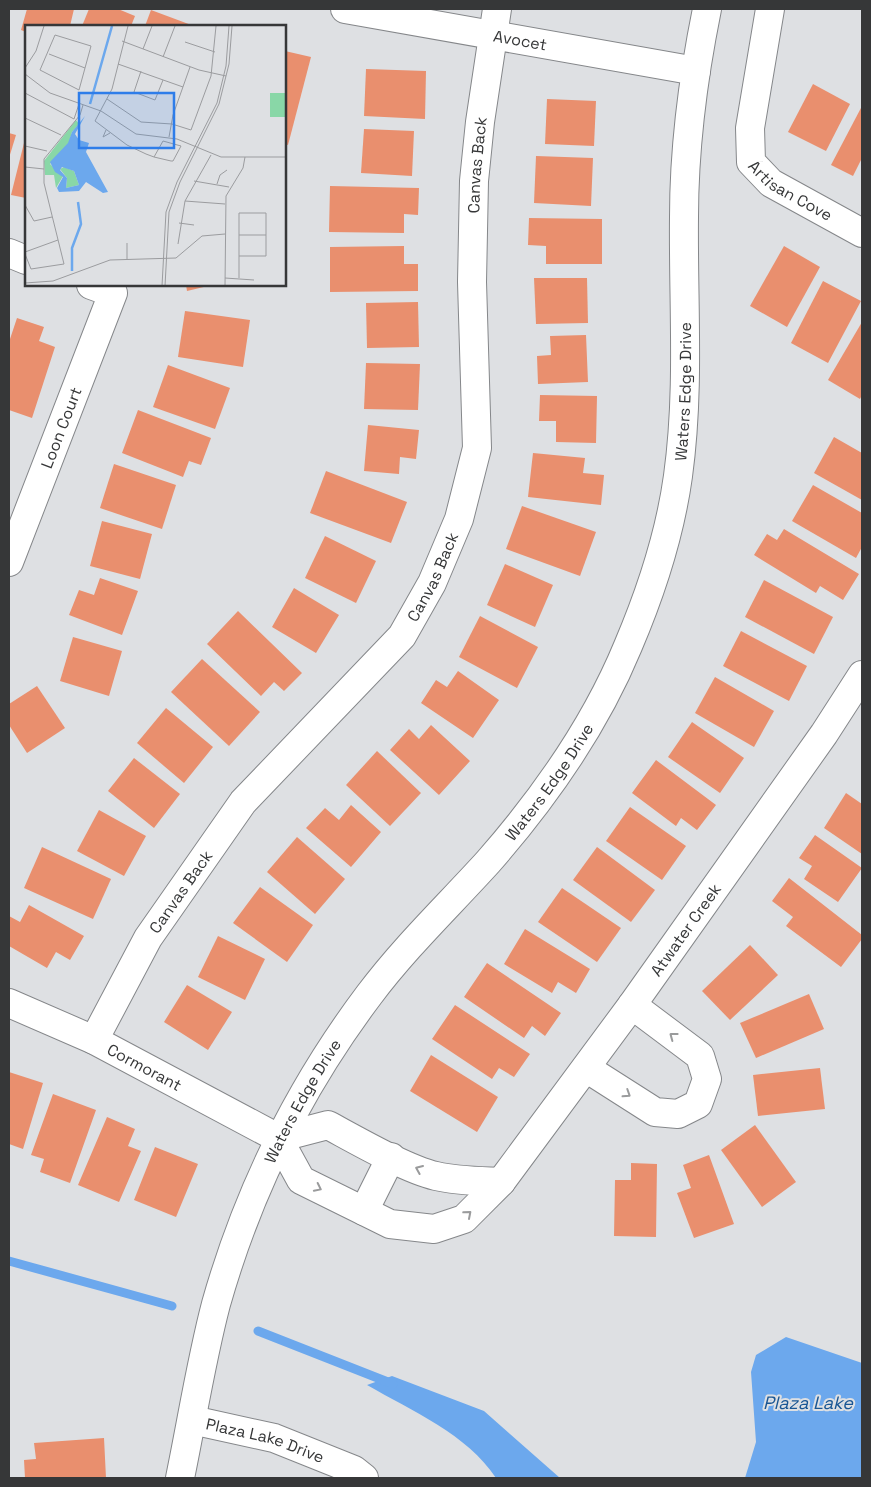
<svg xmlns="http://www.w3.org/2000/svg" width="871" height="1487" viewBox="0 0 871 1487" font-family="'Space Grotesk',sans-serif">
  <rect width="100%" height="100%" fill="#dee0e3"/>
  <g fill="#6ca8ed">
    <path d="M786,1337L862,1363V1478H745L756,1442L751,1372L756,1355Z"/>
    <path d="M392,1376L484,1411L560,1478H496C467,1434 412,1411 367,1385Z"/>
  </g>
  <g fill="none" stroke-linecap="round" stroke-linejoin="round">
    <g stroke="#6ca8ed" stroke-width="9">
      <path d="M9,1261L172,1306"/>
      <path d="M258,1331L393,1384"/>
    </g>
  </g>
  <g fill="#e98f6e">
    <path d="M27,9H74L70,26H26V32L21,30Z"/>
    <path d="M89,9H118L135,16L131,26H82Z"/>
    <path d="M151,10L194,26H145Z"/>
    <path d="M285,51L311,57L288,145L285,144Z"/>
    <path d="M366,69L426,71L425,119L364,116Z"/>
    <path d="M813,84L850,104L826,151L788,132Z"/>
    <path d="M547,99L596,101L594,146L545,144Z"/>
    <path d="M862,106V158L853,176L831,165Z"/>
    <path d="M364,129L414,131L412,176L361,173Z"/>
    <path d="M9,133L16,135L9,158Z"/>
    <path d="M25,139L26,140V198L11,195Z"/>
    <path d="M536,156L593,158L591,206L534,203Z"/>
    <path d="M330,186L419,188L418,215L404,214V233L329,232Z"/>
    <path d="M529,218L602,219V264H546V246L528,245Z"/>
    <path d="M404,246V264H418V291L330,292V247Z"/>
    <path d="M784,246L820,267L787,327L750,306Z"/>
    <path d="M534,278H587L588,323L536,324Z"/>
    <path d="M823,281L861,301L828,363L791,343Z"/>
    <path d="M186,285H208V286L187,291Z"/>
    <path d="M418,302L419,347L367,348L366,303Z"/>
    <path d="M185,311L250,320L243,367L178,357Z"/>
    <path d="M17,318L44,327L39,341L55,347L32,418L9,410V342Z"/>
    <path d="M862,322V395L860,399L828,380Z"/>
    <path d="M586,335L588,382L538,384L537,356L551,355L550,336Z"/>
    <path d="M366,363L420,364L418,410L364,409Z"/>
    <path d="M168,365L230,388L215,429L153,407Z"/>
    <path d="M540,395L597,396L596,443L556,442V421H539Z"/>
    <path d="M138,410L211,438L201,465L189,461L183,477L122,453Z"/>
    <path d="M368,425L419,430L416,459L400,457L399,474L364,471Z"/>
    <path d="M834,437L862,453V500L814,473Z"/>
    <path d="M533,453L585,458L583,473L604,475L601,505L528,497Z"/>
    <path d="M114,464L176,485L162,529L100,508Z"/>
    <path d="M326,471L407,502L391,543L310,513Z"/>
    <path d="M813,485L862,513V547L856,558L792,521Z"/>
    <path d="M522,506L596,532L580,576L506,549Z"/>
    <path d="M102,521L152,534L140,579L90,566Z"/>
    <path d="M784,529L859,574L843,600L820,586L816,593L754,555L767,534L777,540Z"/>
    <path d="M325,536L376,561L356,603L305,578Z"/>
    <path d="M505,564L553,585L535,627L487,605Z"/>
    <path d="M100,578L138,591L122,635L69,615L79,590L94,595Z"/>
    <path d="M764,580L833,617L814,654L745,617Z"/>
    <path d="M294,588L339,615L316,653L272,627Z"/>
    <path d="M238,611L302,673L284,691L274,682L261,696L207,644Z"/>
    <path d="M480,616L538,647L517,688L459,657Z"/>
    <path d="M741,631L807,666L789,701L723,666Z"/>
    <path d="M73,637L122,651L109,696L60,681Z"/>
    <path d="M202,659L260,712L229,746L171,692Z"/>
    <path d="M458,671L499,700L473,738L421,703L436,680L447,687Z"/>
    <path d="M715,677L774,711L754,747L695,713Z"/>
    <path d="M37,686L65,728L27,753L9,725V704Z"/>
    <path d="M166,708L213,747L184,783L137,743Z"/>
    <path d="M692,722L744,758L720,793L668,757Z"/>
    <path d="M431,725L470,761L439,795L390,750L409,729L419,739Z"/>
    <path d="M377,751L421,793L390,826L346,785Z"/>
    <path d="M134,758L180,794L154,828L108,791Z"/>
    <path d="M656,760L716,805L697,830L681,818L676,826L632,793Z"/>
    <path d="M846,793L862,804V854L824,828Z"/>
    <path d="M351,805L381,832L351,867L306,828L325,808L339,820Z"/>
    <path d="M630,807L686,846L662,880L606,841Z"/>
    <path d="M99,810L146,836L124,876L77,851Z"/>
    <path d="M815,835L862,868L838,902L804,879L812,866L799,858Z"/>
    <path d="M297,837L345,879L315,914L267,872Z"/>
    <path d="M42,847L111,879L93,919L24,888Z"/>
    <path d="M597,847L655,890L631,922L573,880Z"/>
    <path d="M789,878L862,935V939L841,967L786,926L793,917L772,901Z"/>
    <path d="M260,887L313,925L287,962L233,923Z"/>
    <path d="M562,888L621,928L597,962L538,922Z"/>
    <path d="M29,905L84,936L70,960L56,952L47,968L9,946V916L20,922Z"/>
    <path d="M525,929L590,969L576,993L558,982L552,993L504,964Z"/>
    <path d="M218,936L265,959L245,1000L198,977Z"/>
    <path d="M750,945L778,975L730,1020L702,991Z"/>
    <path d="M487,963L561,1013L545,1036L532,1026L524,1038L464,997Z"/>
    <path d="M187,985L232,1012L208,1050L164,1022Z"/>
    <path d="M809,994L824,1029L756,1058L740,1023Z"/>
    <path d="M455,1005L530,1054L514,1077L499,1068L492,1079L432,1039Z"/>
    <path d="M431,1055L498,1097L477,1132L410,1091Z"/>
    <path d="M820,1068L825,1109L758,1116L753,1075Z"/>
    <path d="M9,1072L43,1083L23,1149L9,1144Z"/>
    <path d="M53,1094L96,1110L70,1183L40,1172L44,1159L31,1155Z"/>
    <path d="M107,1117L135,1129L128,1146L141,1151L119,1202L78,1185Z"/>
    <path d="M755,1125L796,1182L762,1207L721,1150Z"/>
    <path d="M155,1147L198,1164L176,1217L134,1200Z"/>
    <path d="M709,1155L734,1224L694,1238L677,1193L691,1188L683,1165Z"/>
    <path d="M631,1163L657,1164L656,1237L614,1236L615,1180H631Z"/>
    <path d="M104,1438L106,1478H25L24,1460L36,1459L34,1443Z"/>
  </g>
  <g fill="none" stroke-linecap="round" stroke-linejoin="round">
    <defs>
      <g id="minor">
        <path id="s1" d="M345,9L696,71"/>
        <path id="s2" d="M770,9L750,128L751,162L771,183L862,233"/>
        <path d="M9,253L26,260"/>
        <path id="s3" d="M9,562L113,293L91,285"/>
        <path id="s4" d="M9,1003L94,1040L278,1138"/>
        <path id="s5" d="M94,1040L148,938L243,802L402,636L432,583L459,519L477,448L472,282L474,181L480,122L497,9"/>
        <path d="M586,1068L655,1112L678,1114L698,1104L707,1079L700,1056L632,1005"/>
        <path id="s6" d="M278,1138L301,1180L390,1224L434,1229L464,1219L501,1182L632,1005L824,734L862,675"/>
        <path d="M278,1138L328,1125C356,1140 406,1169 436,1176C457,1181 479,1181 501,1182"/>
        <path d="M364,1211L391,1157"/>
        <path id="s7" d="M192,1420L274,1438L354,1470L364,1478"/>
        <path id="s8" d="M180,1478C192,1420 201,1361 216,1304C248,1191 299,1088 369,995C405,947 448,906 488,862C545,797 595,726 628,646C651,592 670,534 678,476C690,389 683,304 684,217C684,147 693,78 707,9"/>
      </g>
    </defs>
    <use href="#minor" stroke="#85878a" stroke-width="30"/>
    <use href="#minor" stroke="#fff" stroke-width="28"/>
  </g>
  <defs><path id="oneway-chevron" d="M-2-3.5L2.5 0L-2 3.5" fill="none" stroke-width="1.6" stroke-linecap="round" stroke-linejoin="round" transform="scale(1.25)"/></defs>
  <g stroke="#9a9b9c">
    <use href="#oneway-chevron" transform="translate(673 1036) rotate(-143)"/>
    <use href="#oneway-chevron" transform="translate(627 1094) rotate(33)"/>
    <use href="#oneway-chevron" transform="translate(419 1169) rotate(-157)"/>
    <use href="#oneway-chevron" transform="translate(318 1188) rotate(26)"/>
    <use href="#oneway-chevron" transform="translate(468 1214) rotate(-41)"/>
  </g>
  <g text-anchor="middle" stroke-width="4" stroke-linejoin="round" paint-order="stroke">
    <g font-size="16" fill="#363738" stroke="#dee0e3">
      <text dy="6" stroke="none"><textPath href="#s1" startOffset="178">Avocet</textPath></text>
      <text dy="6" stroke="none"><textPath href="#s5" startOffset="998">Canvas Back</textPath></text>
      <text dy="6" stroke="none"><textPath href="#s2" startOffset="204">Artisan Cove</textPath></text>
      <text dy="6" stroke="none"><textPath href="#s8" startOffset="1224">Waters Edge Drive</textPath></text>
      <text dy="6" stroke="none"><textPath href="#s3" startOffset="144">Loon Court</textPath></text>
      <text dy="6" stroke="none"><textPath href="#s5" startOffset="578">Canvas Back</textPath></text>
      <text dy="6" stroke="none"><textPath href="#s8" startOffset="804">Waters Edge Drive</textPath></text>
      <text dy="6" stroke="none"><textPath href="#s5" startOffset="172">Canvas Back</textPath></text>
      <text dy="6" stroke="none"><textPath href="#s6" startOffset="588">Atwater Creek</textPath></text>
      <text dy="6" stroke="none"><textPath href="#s4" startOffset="150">Cormorant</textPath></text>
      <text dy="6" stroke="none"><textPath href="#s8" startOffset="399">Waters Edge Drive</textPath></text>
      <text dy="6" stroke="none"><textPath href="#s7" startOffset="76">Plaza Lake Drive</textPath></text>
    </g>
    <g font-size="18" font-style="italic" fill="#195694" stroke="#dee0e3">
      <text x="808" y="1409">Plaza Lake</text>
    </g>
  </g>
  <g transform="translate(25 25)">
    <rect width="261" height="261" fill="#dee0e3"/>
    <path d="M245,68H261V130V92H245ZM51,95L54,99L47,107L44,118L25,139L38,151L31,163L29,150H20L19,136ZM39,142L49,146L54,160L41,163L42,153L35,144Z" fill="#89d7a7"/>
    <path d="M60,91L50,109L54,115L64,118L61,127L83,167L78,168L61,157L54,166L34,167L32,163L38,152L30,147L25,137L43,118L47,107ZM37,142L49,146L54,160L41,163L42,153L35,145Z" fill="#6ca8ed" fill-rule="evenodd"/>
    <path fill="none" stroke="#6ca8ed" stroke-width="2.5" d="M65,79L87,1M47,246V223L56,199L53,177"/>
    <path fill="none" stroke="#9b9c9f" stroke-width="1" d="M103,1L87,64L70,96L102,120L121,129L129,132L146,136H148L156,121L138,116L129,132M30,10L66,21L54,65L15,45ZM97,16L174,45L201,51M160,17L190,27M118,24L127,1M24,29L60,43M138,32L150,1M93,39L158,62M0,43L11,26L19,1M116,46L109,67L130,75L138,55M0,49L25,68L76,86L111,109L152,114L196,132H262M0,68L49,94M82,74L116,97L147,99L166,105L186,51L191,1M0,93L36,110M49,94L54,79M81,105L78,112L85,108M144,112L148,90L165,42M0,121L22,126M0,142L19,144M169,156L204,162M192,159L195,150L202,145M160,176L200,179M0,180L9,196L27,192M154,198L169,200M214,210H241M153,219L160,176L186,130M0,227L33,215M0,229L6,244L39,239L19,158V134L55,90L58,80M102,234V218M200,253L229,255M214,253V188H241V231H214M0,258L28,256L85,235L151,233L177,211L200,209M137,261L141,187L152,157L192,78L201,41L204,1M140,261L144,187L155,157L194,79L204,39L207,1M200,261L201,171L218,143L220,132"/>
    <path fill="#2e7de9" fill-opacity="0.15" stroke="#2e7de9" stroke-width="2.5" d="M54,68H149V123H54Z"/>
    <rect width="261" height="261" fill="none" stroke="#363738" stroke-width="2.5"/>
  </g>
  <rect width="871" height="1487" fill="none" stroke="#363738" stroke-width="20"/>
</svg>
